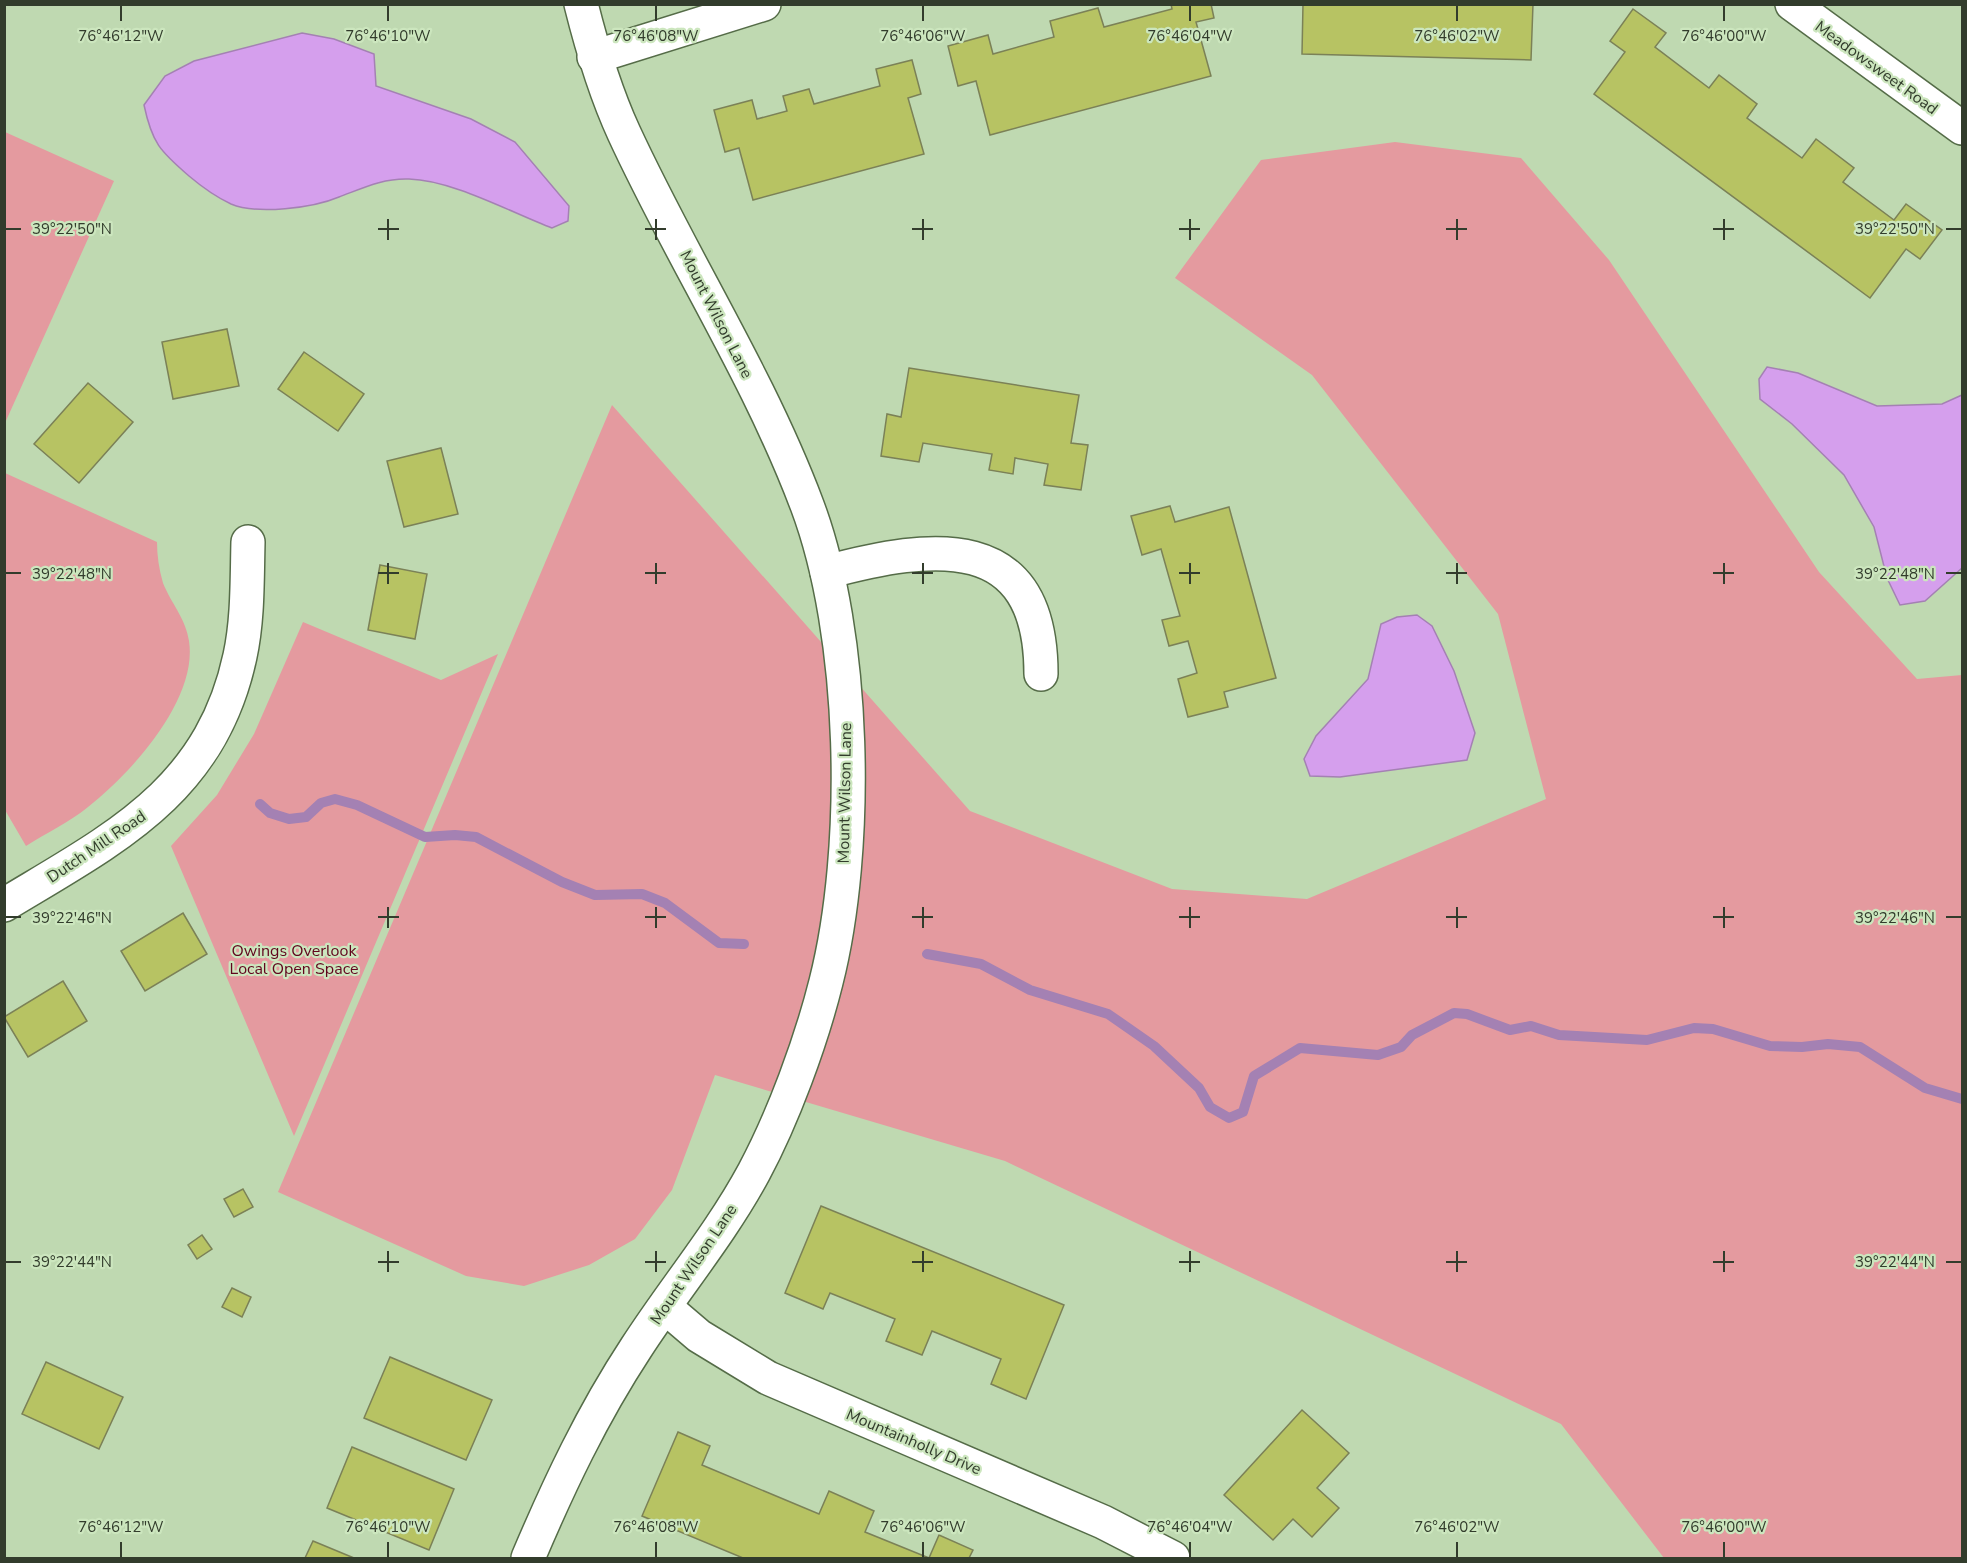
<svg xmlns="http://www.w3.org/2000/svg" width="1967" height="1563" viewBox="0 0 1967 1563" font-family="'Nunito Sans',sans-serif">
  <rect width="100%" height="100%" fill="#bfd9b1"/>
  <g fill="#e49a9f">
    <path d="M5,132L114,181L5,423Z"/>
    <path d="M1395,142L1521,158L1609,260L1819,572L1917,679L1962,675V1558H1664L1561,1424L1005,1161L715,1075L672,1190L635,1239L589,1265L524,1286L466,1276L278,1192L612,405L970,811L1172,889L1307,899L1546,799L1498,614L1312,375L1175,278L1261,160Z"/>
    <path d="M5,473L157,542C157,556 159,569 163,583C171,603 186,619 189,641C198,700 131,773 88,807C70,822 46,833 26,846L5,810Z"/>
    <path d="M303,622L441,680L498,654L294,1136L171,846L217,795L254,734Z"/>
  </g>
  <g fill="#d59fed" stroke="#a481b3" stroke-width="1.5">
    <path d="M302,33L334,39L374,54L376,86L471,119L515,142L569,206L568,221L552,228C510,212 452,180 409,179C383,178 363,188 339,197C313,208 257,215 231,204C216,197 202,187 189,176C160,151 152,143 144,105L165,76L194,61Z"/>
    <path d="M1767,367L1798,373L1877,406L1942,404L1962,395V568L1925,601L1900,605L1887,578L1874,527L1844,475L1792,424L1760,399L1759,379Z"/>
    <path d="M1417,615L1432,626L1454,671L1475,733L1467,760L1340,777L1310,776L1304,759L1316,736L1368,679L1381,624L1397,617Z"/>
  </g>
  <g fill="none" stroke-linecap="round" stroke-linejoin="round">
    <g stroke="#a481b3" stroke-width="10">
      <path d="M260,804L270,813L289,819L306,817L321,803L335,799L357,805L425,837L455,835L476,837L562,882L595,895L642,894L665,903L719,943L744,944"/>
      <path d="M927,954L981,964L1030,990L1108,1014L1154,1046L1199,1088L1210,1107L1229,1118L1243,1112L1254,1076L1300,1048L1378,1055L1401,1047L1412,1035L1454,1013L1467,1014L1510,1030L1531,1026L1559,1035L1647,1040L1694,1028L1713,1029L1770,1046L1802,1047L1828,1044L1860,1047L1925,1088L1962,1099"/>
    </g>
  </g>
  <g fill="#b7c363" stroke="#7b8157" stroke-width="1.5">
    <path d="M1171,4H1211L1214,18L1196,22L1211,76L990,135L976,81L958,86L948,46L988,35L993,54L1054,37L1050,21L1098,8L1104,27L1172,9Z"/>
    <path d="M1303,4H1533L1531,60L1302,54Z"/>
    <path d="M1633,9L1666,33L1655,47L1709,88L1719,75L1757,104L1747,118L1802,158L1816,139L1854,168L1843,182L1894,220L1906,204L1942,230L1920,259L1906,249L1870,298L1594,94L1625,52L1610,41Z"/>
    <path d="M912,60L921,94L908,98L924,154L753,200L739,148L725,152L714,110L752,100L757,119L787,111L783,96L809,89L814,104L880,86L876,69Z"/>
    <path d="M227,329L239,386L173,399L162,342Z"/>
    <path d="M304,352L364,394L338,431L278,389Z"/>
    <path d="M909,368L1079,395L1071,443L1088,445L1081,490L1044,485L1048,464L1015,458L1013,474L989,470L992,454L923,443L919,462L881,456L887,414L901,417Z"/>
    <path d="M88,383L133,422L79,483L34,444Z"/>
    <path d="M441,448L458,514L404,527L387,461Z"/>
    <path d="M1170,506L1175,522L1229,507L1276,678L1224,692L1228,707L1188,717L1178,679L1197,673L1188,641L1169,646L1162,620L1180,616L1161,549L1142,555L1131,516Z"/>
    <path d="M380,565L427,574L415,639L368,630Z"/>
    <path d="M183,913L207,954L145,991L121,951Z"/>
    <path d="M63,981L87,1021L28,1057L4,1017Z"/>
    <path d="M243,1189L253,1207L234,1217L224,1199Z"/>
    <path d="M821,1206L1064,1305L1026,1399L991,1384L1001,1359L932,1331L922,1355L886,1341L895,1319L830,1293L823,1309L785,1293Z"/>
    <path d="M202,1235L212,1249L197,1259L188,1245Z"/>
    <path d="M232,1288L251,1297L242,1317L222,1307Z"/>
    <path d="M390,1357L492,1400L466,1460L364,1418Z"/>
    <path d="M46,1362L123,1397L99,1449L22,1414Z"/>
    <path d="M1302,1410L1349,1453L1317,1488L1339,1508L1312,1537L1293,1519L1273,1540L1224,1495Z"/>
    <path d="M678,1432L710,1446L702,1465L819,1514L829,1491L874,1511L865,1532L929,1558L939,1535L973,1550L969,1558H743L642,1516Z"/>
    <path d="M352,1447L454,1489L429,1550L327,1508Z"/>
    <path d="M313,1541L354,1558H305Z"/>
  </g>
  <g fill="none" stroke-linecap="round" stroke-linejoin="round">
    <defs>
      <g id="street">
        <path d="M1792,4L1962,128"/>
        <path d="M594,57L764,4"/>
        <path d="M827,572C932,544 1041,529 1041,674"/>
        <path d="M4,905C113,839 211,792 240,656C248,619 247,580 248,542"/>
        <path d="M665,1307L699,1336L768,1378L1103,1522L1173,1558"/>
        <path d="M528,1558C559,1485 592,1415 636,1348C674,1289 720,1235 754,1172C783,1118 811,1042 826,982C860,848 856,635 807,505C758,375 682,259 624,133C605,92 592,48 581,4"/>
      </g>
    </defs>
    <use href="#street" stroke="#556c48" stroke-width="36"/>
    <use href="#street" stroke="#fff" stroke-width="33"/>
  </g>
  <path fill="none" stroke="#323c2c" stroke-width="2" d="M121,6V21M388,6V21M656,6V21M923,6V21M1190,6V21M1457,6V21M1724,6V21M388,219V240M656,219V240M923,219V240M1190,219V240M1457,219V240M1724,219V240M6,229H21M378,229H399M645,229H666M912,229H933M1179,229H1200M1446,229H1467M1713,229H1734M1946,229H1961M388,563V584M656,563V584M923,563V584M1190,563V584M1457,563V584M1724,563V584M6,573H21M378,573H399M645,573H666M912,573H933M1179,573H1200M1446,573H1467M1713,573H1734M1946,573H1961M388,907V928M656,907V928M923,907V928M1190,907V928M1457,907V928M1724,907V928M6,917H21M378,917H399M645,917H666M912,917H933M1179,917H1200M1446,917H1467M1713,917H1734M1946,917H1961M388,1251V1272M656,1251V1272M923,1251V1272M1190,1251V1272M1457,1251V1272M1724,1251V1272M6,1262H21M378,1262H399M645,1262H666M912,1262H933M1179,1262H1200M1446,1262H1467M1713,1262H1734M1946,1262H1961M121,1542V1557M388,1542V1557M656,1542V1557M923,1542V1557M1190,1542V1557M1457,1542V1557M1724,1542V1557"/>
  <g text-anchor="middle" stroke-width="4.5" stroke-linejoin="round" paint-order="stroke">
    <g font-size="16" fill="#323c2c" stroke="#cce6be">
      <text transform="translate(1877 67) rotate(36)" y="6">Meadowsweet Road</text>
      <text transform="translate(717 314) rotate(63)" y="6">Mount Wilson Lane</text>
      <text transform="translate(844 793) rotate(-89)" y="6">Mount Wilson Lane</text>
      <text transform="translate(96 846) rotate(-34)" y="6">Dutch Mill Road</text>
      <text transform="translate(693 1264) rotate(-56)" y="6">Mount Wilson Lane</text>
      <text transform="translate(914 1441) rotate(23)" y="6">Mountainholly Drive</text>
    </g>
    <g font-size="16" fill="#61051d" stroke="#cce6be">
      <text x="294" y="956">Owings Overlook<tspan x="294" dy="18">Local Open Space</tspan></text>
    </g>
  </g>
  <g font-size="15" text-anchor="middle" fill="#323c2c" stroke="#cce6be" stroke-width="4.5" stroke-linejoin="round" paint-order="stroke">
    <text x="121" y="41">76°46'12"W</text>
    <text x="388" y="41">76°46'10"W</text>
    <text x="656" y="41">76°46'08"W</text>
    <text x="923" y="41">76°46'06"W</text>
    <text x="1190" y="41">76°46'04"W</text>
    <text x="1457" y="41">76°46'02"W</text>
    <text x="1724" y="41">76°46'00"W</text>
    <text x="72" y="234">39°22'50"N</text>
    <text x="1895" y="234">39°22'50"N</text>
    <text x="72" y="579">39°22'48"N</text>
    <text x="1895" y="579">39°22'48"N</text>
    <text x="72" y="923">39°22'46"N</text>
    <text x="1895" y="923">39°22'46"N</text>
    <text x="72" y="1267">39°22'44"N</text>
    <text x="1895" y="1267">39°22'44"N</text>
    <text x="121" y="1532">76°46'12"W</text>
    <text x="388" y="1532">76°46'10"W</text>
    <text x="656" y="1532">76°46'08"W</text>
    <text x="923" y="1532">76°46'06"W</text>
    <text x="1190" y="1532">76°46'04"W</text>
    <text x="1457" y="1532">76°46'02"W</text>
    <text x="1724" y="1532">76°46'00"W</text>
  </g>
  <rect width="1967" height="1563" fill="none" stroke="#323c2c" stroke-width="12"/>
</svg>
